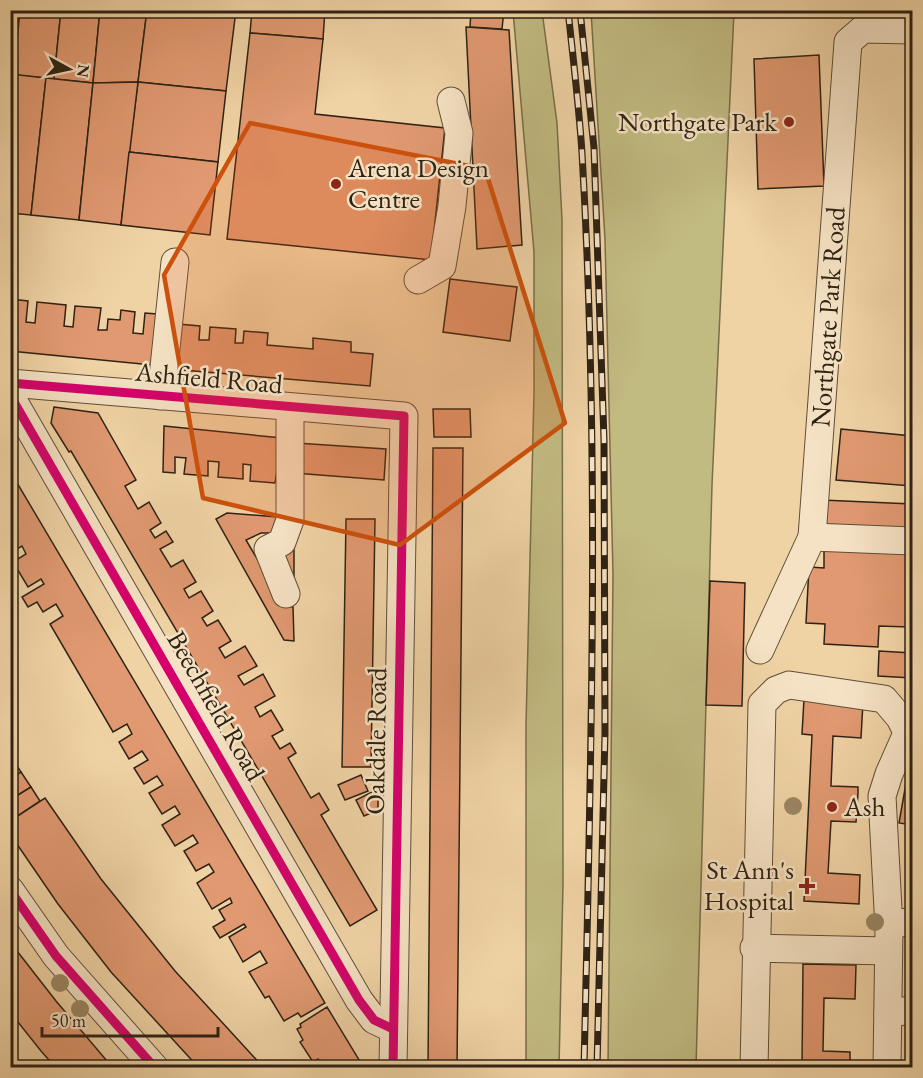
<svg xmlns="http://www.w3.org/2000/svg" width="923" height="1078" viewBox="0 0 923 1078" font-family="'EB Garamond',serif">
  <rect width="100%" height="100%" fill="#f0d3a5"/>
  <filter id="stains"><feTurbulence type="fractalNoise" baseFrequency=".00333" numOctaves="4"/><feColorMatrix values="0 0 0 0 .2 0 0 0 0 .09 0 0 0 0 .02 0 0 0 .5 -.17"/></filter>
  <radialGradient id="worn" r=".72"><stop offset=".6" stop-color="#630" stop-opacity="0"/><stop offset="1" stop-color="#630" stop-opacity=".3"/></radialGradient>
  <g fill="#c1ba81" stroke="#786e4a" stroke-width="1.5">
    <path d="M513,11H542L557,123L562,220L563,884L559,1068L526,1067V725L534,393V252Z"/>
    <path d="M591,11H734L712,485L696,1067H608L613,574L605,239Z"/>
  </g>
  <g fill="#e19971" stroke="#2e2214" stroke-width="1.5">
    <path d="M10,10H20L14,75L10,74Z"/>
    <path d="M20,10H61L54,79L14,75Z"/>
    <path d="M61,10H100L93,83L54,79Z"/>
    <path d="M100,10H147L138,82L93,83Z"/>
    <path d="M147,10H236L226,91L138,82Z"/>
    <path d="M252,10H325L323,39L250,33Z"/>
    <path d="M471,10H504L502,29L470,27Z"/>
    <rect x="844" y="10" width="68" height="7"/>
    <path d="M466,27L509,30L522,245L477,249Z"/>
    <path d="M250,33L323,39L315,114L445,128L431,260L227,239Z"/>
    <path d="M819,55L824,186L758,189L754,59Z"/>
    <path d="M10,74L46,78L31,215L10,213Z"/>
    <path d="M46,78L93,83L79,220L31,215Z"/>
    <path d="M138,82L226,91L218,162L129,152Z"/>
    <path d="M138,82L121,225L79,220L93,83Z"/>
    <path d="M129,152L218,162L210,235L121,225Z"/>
    <path d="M450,279L517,287L510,341L443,332Z"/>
    <path d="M10,299L28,301L26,322L35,323L37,302L66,305L64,326L73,327L75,306L101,308L98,330H107L108,319L120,320L121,310L135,312L133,333L143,334L145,313L157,314L152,365L10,351Z"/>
    <path d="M178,324L200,326L199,340H209L210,327L236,329L235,343H243L244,331L268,333L267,345L313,349V338L351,342V352L373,354L370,386L170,369Z"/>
    <path d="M54,407L98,413L136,480L125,486L138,509L149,502L161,523L150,530L155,538L166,531L173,542L160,549L171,567L183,560L196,582L184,589L189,598L201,591L213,611L202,618L207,626L218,620L231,641L219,648L225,658L245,646L257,666L238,676L244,685L263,674L275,696L255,707L260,717L271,710L283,730L272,736L280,749L290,743L296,753L288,758L311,798L319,793L329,810L321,815L377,910L350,926L71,451L69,452L51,423Z"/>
    <path d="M433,409H470L471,437H434Z"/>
    <path d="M164,426L282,438L275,483L250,481L251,465L243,464V479L218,477L219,462L208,461V476L184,474L186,458L175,457V473L163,472Z"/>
    <path d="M841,429L912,436V486L836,480Z"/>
    <path d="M296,443L386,449L384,480L294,473Z"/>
    <path d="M433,448H463L457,1068H428Z"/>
    <path d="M10,471L325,1003L301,1017L298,1013L284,1021L269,996L265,998L249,972L267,963L260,951L243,962L229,937L246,927L244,924L220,938L213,927L225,920L219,910L232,903L230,898L212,909L197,883L214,872L209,864L196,871L184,851L198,843L193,835L175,846L162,825L180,814L175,806L162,814L149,793L163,785L157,776L144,784L134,768L148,760L142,751L129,759L119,742L132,734L127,724L113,732L50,624L63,616L56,604L43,612L37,602L28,607L22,597L44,584L41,579L28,587L13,562L26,554L22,546L10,553Z"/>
    <path d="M822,500L912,504V534L821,530Z"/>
    <path d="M227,513L278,517L277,533H261L246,540L285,606L293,607L294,641L284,640L216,519Z"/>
    <path d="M346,519H375L371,767H342Z"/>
    <path d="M824,545L912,549L910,627L879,626L878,647L824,644L825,624L806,623L809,567L824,568Z"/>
    <path d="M294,547V579H284V548Z"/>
    <path d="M710,581L745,583L742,706L706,705Z"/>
    <path d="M879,651L912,653V678L878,676Z"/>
    <path d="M804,699L863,702L861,738L833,736L831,786L858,787V793L856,822L831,821L828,873L860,875L859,904L804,901L812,735L802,734Z"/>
    <path d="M912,749V825L899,823Z"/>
    <path d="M12,758L21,772L10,780V759Z"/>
    <path d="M21,772L31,787L10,800V780Z"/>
    <path d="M361,775L368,791L345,800L338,785Z"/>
    <path d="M31,787L40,801L10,821V800Z"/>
    <path d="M378,789V810L364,816L356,800Z"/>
    <path d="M45,798L101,879L175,971L264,1068H199L111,972L58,904L10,834V821Z"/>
    <path d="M10,942L56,1001L113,1068H56L41,1051L10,1012Z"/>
    <path d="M803,964L856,965L855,999L824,998L823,1051L850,1052V1068H802Z"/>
    <path d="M327,1007L364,1068H324L318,1059L313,1062L300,1042L303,1040L297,1029L301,1027L300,1024Z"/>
  </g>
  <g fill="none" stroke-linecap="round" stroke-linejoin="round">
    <defs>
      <g id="minor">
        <path d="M418,280L442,266L452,206L459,133L451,101"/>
        <path d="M10,383L404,416L393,1068"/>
        <path d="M10,395L359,1000L374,1020L393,1029"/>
        <path d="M161,396L175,262"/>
        <path d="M812,537L912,541"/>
        <path d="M286,594L268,549L282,542L290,520V408"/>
        <path d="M760,650L812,537L848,42L863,29L912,30"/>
        <path d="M10,890L56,956L155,1068"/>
        <path d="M889,928L898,923L912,922"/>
        <path d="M754,948L888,951"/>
        <path d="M888,1013L912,1010"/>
        <path d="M754,1068L762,704L776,690L789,685L884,699L900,718L907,732"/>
        <path d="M887,1068L889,928L882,796L889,774L912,722"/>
      </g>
    </defs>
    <use href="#minor" stroke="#5e4e38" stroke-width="29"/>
    <use href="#minor" stroke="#f5e2c4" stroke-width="27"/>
    <defs>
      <g id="rail">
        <path d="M568,10C573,58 579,106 582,153C600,458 591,763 584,1068"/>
        <path d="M580,10L594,148L604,440L605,733L597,1068"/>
      </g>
    </defs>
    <use href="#rail" stroke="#2e2214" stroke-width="7"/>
    <use href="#rail" stroke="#f5e2c4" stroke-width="4.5" stroke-dasharray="14" stroke-linecap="butt"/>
    <defs>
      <g id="cycleway">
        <path d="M10,383L404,416L393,1068"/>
        <path d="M10,395L359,1000L374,1020L393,1029"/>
        <path d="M10,890L56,956L155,1068"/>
      </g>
    </defs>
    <use href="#cycleway" stroke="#f5e2c4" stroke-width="13"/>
    <use href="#cycleway" stroke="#d6006c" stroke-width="9"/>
  </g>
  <g fill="#9a8764">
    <circle cx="793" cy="806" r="9"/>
    <circle cx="875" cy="922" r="9"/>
    <circle cx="60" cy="983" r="9"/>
    <circle cx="80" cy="1009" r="9"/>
  </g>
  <path fill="#cc510d" fill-opacity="0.2" stroke="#cc510d" stroke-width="4.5" stroke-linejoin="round" d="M250,123L485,169L565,423L400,545L203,498L164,275Z"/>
  <g fill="#8f2418" stroke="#f5e2c4" stroke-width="2">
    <circle cx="789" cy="122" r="6"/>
    <circle cx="336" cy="184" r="6"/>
    <circle cx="832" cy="807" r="6"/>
    <path d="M804 877h6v6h6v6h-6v6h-6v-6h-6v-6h6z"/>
  </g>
  <g text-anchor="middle" stroke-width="5" stroke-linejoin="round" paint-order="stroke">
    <g font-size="27" fill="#2e2214" stroke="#f5e2c4" text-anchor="end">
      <text x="777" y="131">Northgate Park</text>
      <text x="348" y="177" text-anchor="start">Arena Design<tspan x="348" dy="31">Centre</tspan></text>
      <text x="844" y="816" text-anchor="start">Ash</text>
      <text x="794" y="879">St Ann's<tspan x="794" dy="31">Hospital</tspan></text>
    </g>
    <g font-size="27" fill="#2e2214" stroke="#f5e2c4">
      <text transform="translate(828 317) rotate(-86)" y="9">Northgate Park Road</text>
      <text transform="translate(209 378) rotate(5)" y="9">Ashfield Road</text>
      <text transform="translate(216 706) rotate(60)" y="9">Beechfield Road</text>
      <text transform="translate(376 741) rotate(-89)" y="9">Oakdale Road</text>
    </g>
  </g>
  <rect width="923" height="1078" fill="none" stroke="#f0d3a5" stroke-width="36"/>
  <rect x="12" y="12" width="899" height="1054" fill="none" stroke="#2e2214" stroke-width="3"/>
  <rect x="18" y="18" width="887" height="1042" fill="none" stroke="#2e2214" stroke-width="1.5"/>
  <g transform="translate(69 69) rotate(98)" stroke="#f5e2c4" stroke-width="4.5" paint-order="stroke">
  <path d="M0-4.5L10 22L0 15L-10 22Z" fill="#2e2214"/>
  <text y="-9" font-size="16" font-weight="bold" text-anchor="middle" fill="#2e2214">N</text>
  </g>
  <path d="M42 1027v9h176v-9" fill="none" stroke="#2e2214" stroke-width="3"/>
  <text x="51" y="1027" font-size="18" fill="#2e2214" stroke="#f5e2c4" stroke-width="4.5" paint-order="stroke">50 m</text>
  <rect width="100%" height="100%" filter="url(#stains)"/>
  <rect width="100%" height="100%" fill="url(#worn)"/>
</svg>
